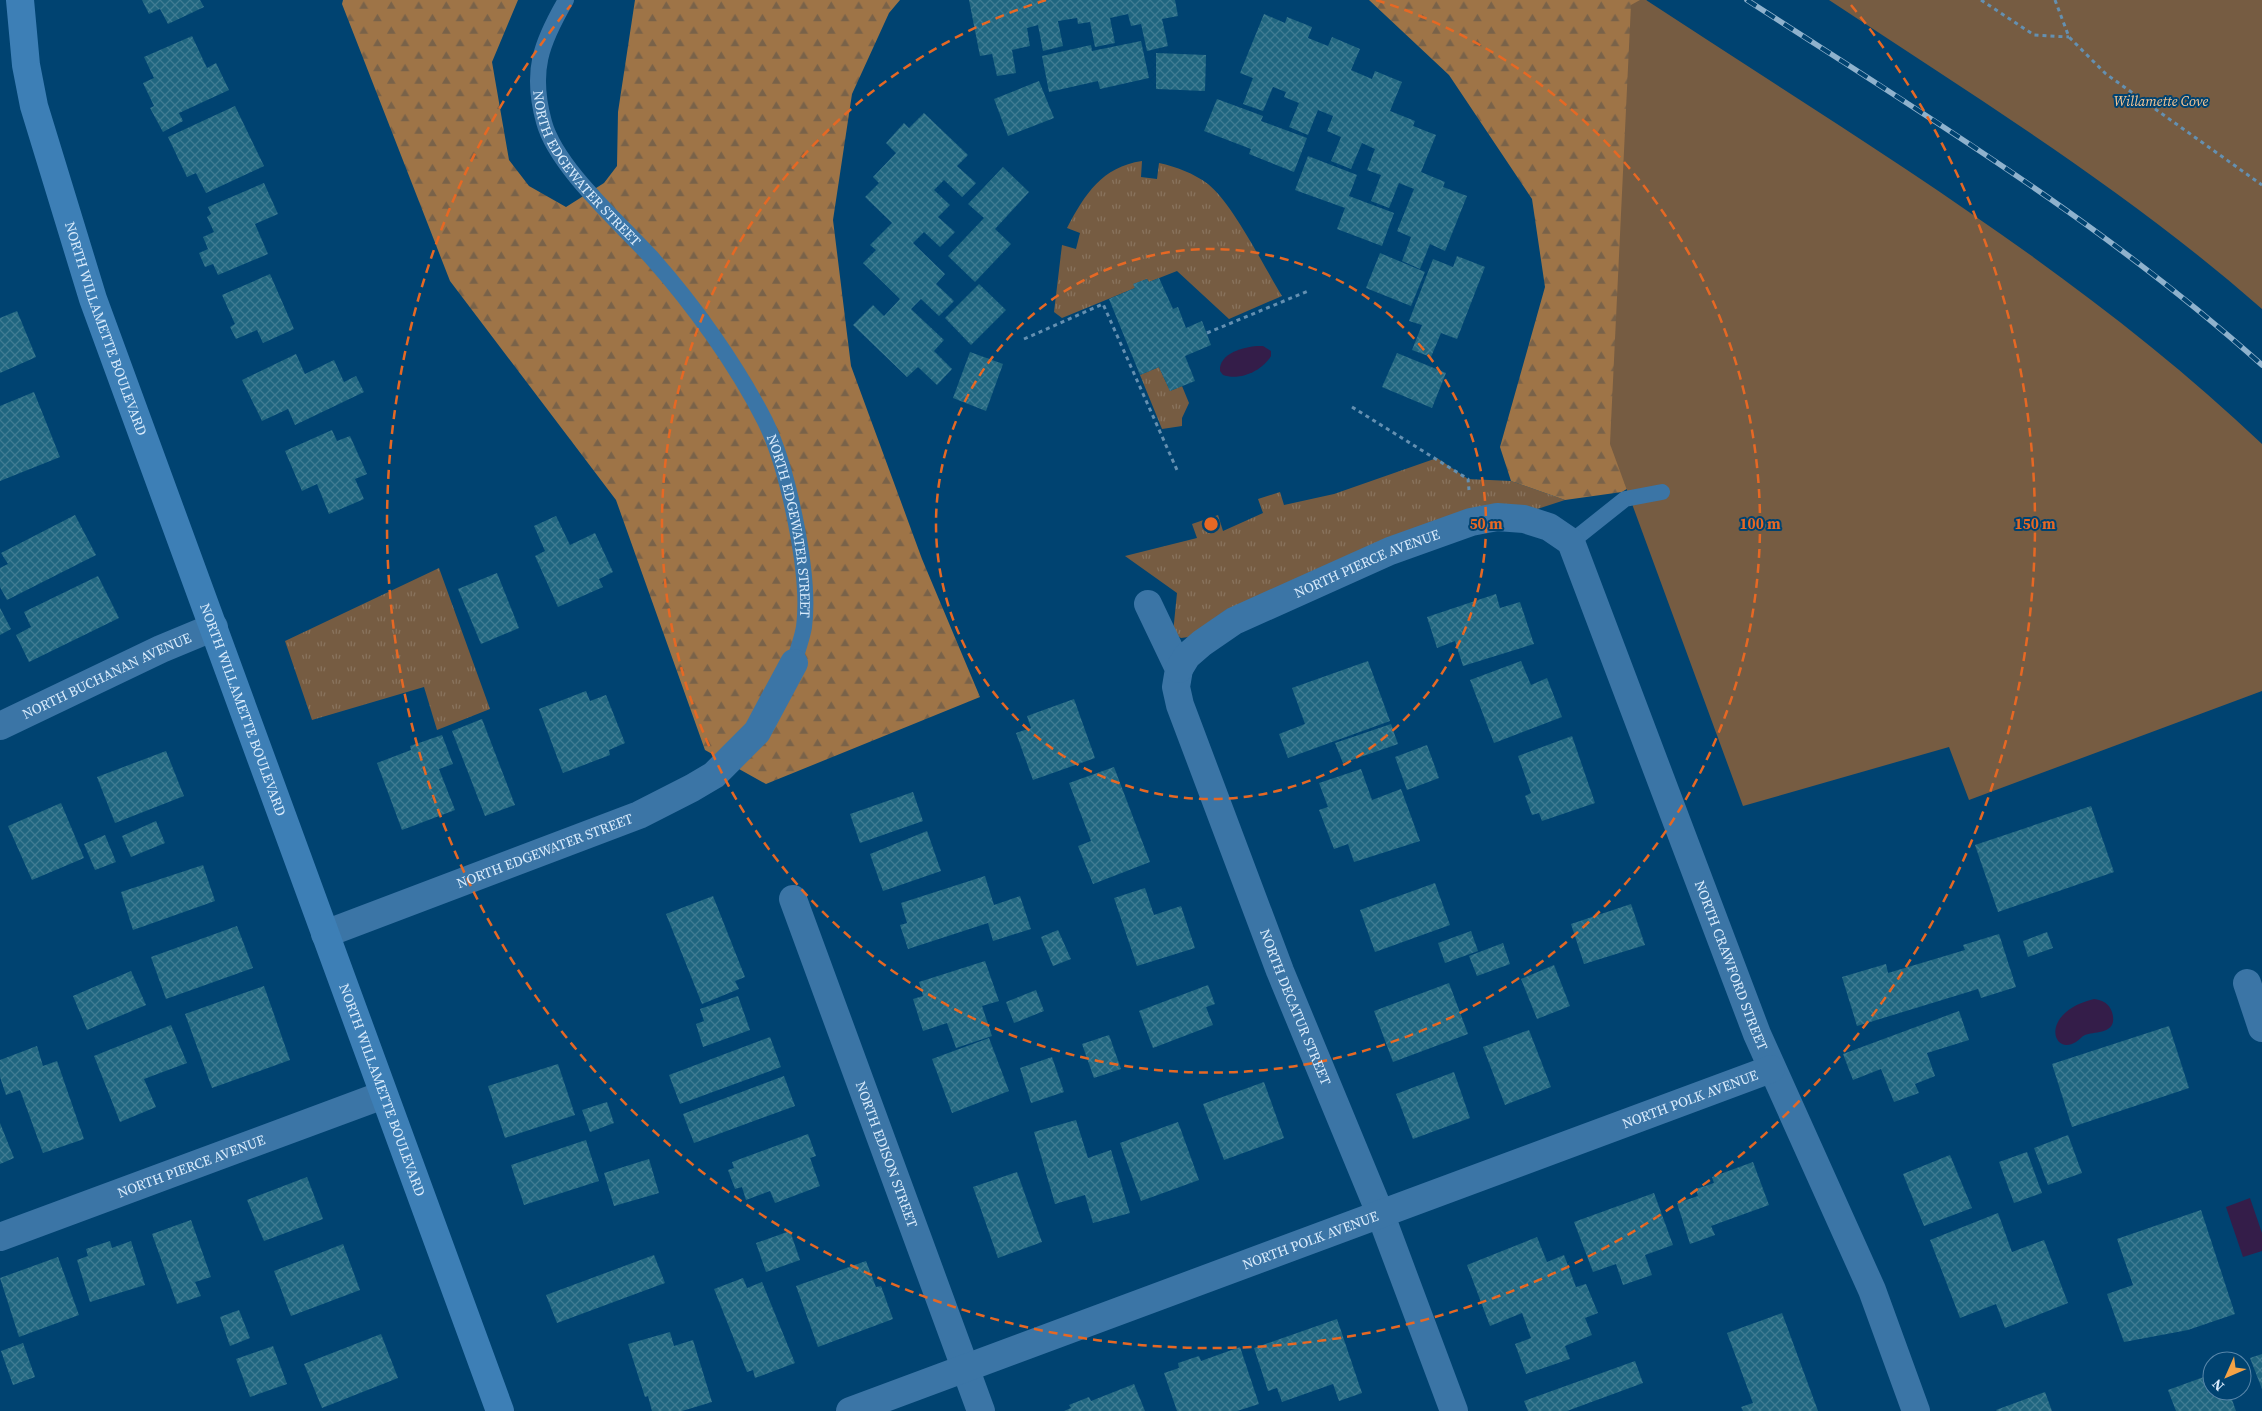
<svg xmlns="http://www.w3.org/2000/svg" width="2262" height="1411" viewBox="0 0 2262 1411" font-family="'Source Serif 4',serif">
  <defs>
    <pattern id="grass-tufts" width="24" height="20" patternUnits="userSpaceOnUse" patternTransform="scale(1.25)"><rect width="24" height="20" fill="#765c42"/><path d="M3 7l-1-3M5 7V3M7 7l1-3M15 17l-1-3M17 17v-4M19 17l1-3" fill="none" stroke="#89745e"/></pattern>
    <pattern id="forest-firs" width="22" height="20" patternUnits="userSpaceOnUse" patternTransform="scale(1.25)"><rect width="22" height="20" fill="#9e7447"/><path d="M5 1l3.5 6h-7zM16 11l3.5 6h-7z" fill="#796249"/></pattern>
    <pattern id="building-cross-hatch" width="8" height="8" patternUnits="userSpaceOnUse" patternTransform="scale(1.25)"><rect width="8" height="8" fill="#206680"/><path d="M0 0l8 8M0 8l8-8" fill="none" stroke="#407c93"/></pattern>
  </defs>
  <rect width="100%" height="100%" fill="#004371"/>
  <g fill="url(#grass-tufts)">
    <path d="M1142,161L1141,177L1157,179L1159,163C1177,167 1193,173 1208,184C1233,204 1264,267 1282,296L1229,319L1177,271L1149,282L1147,279L1134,284L1135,288L1062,318L1054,312L1062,245L1076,249L1080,233L1067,228C1085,194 1102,167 1142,161Z"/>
    <path d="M1159,367L1170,391L1182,386L1189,403L1182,418V426L1162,429L1140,375Z"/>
    <path d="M1437,458L1468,479L1511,481L1565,500L1226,610L1189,637L1181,638L1173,633L1177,593L1125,556L1197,538L1192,524L1218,515L1223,531L1263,513L1258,499L1280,492L1284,505L1334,494Z"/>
    <path d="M439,568L490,709L437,730L424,687L312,720L285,641Z"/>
  </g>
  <g fill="url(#forest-firs)">
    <path d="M343,0H518L492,62L509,160L529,186L566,207L604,183L617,166L618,112L635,0H900L889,13L852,94L833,220L851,366L922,559L980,697L766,784L705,750L616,500L450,281L342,4Z"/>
    <path d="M1369,0H1646L1810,370L1622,492L1565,500L1511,481L1500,447L1545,287L1532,199L1449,75Z"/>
  </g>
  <g fill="#765c42">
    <path d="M1640,0H1646C1857,139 2078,269 2262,444V691L1969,800L1949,747L1743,806L1610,444L1631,5Z"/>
    <path d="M1829,0H2262V309C2128,191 1977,98 1829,0Z"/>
  </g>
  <g fill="#341d49">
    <path d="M1263,346L1271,351V356C1262,371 1240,381 1223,375L1220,371C1218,352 1249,345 1263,346Z"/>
    <path d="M2094,999C2102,1000 2109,1003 2112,1012C2119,1035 2094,1031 2085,1035C2082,1036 2079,1040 2076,1042C2052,1057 2039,1012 2094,999Z"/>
    <path d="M2250,1198L2262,1233V1251L2243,1257L2226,1207Z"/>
  </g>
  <g fill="url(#building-cross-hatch)">
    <path d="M142,0H200L204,7L168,24L160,9L149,14Z"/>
    <path d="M969,0H1175L1178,16L1162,19L1168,46L1147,51L1141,24L1131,26L1128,14L1110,18L1115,43L1095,47L1090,22L1078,24L1077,18L1058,21L1063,46L1043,51L1038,25L1027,28L1030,46L1012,50L1016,73L997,76L992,54L980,56Z"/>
    <path d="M1264,14L1285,23L1287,17L1312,27L1308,38L1328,46L1332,37L1360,49L1351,70L1372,79L1375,71L1402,82L1390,111L1415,121L1413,126L1436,135L1421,172L1445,182L1443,187L1467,196L1445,251L1430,244L1420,269L1402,261L1411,237L1397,231L1414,189L1399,183L1389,208L1371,201L1381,175L1367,170L1375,149L1362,143L1351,169L1331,161L1341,137L1327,131L1333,116L1318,110L1308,135L1289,127L1299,103L1284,97L1286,92L1273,87L1263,111L1243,104L1253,78L1240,73Z"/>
    <path d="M192,36L207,68L216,63L229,90L179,113L183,121L163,132L150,108L154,106L143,83L154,78L144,57Z"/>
    <path d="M1141,41L1149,78L1100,89L1098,81L1049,92L1042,56L1091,45L1092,51Z"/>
    <path d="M1156,53L1206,55L1205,91L1156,89Z"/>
    <path d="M1039,81L1054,118L1008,136L994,99Z"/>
    <path d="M1217,99L1263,116L1261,121L1307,138L1294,172L1249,154L1251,149L1204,131Z"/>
    <path d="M235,106L264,166L206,193L196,173L187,177L168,137Z"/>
    <path d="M924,113L968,155L957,166L976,183L962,197L944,180L934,190L950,205L938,217L955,232L940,247L924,232L913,243L945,274L936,284L954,301L939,316L921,299L911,309L944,340L934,351L952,369L937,385L918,367L907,377L853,325L873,305L884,316L900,299L863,263L876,250L870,245L892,223L865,197L879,183L873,177L896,153L886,143L904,123L909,128Z"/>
    <path d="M1308,156L1357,175L1349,196L1394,213L1382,246L1337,229L1345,208L1295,190Z"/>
    <path d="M1003,167L1029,192L995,229L1011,244L975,282L948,256L984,218L968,204Z"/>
    <path d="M264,183L278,214L255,224L268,254L218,275L213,264L205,267L199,253L208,249L203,237L214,232L207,217L211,214L208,207Z"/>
    <path d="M1380,253L1425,272L1411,306L1366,288Z"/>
    <path d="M1457,256L1485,267L1457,339L1441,333L1431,357L1412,350L1422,325L1409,321L1433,259L1453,267Z"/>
    <path d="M270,274L294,329L263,343L257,330L236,339L230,327L235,324L222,295Z"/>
    <path d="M1159,278L1173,309L1178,307L1186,328L1202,321L1211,345L1185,356L1195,381L1170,391L1159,367L1140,375L1109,299L1135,288L1133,284L1147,279L1149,282Z"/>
    <path d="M979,284L1006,310L971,345L945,318Z"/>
    <path d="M17,311L36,357L0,373V318Z"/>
    <path d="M970,352L1003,364L986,411L953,398Z"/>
    <path d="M1397,353L1446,373L1432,408L1382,387Z"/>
    <path d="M296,354L305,374L334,360L344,382L356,376L364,392L295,425L288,409L262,421L242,380Z"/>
    <path d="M34,392L60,457L0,481V406Z"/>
    <path d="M332,430L337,441L350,436L367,474L355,479L364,499L329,514L317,484L302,491L285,451Z"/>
    <path d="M75,515L96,555L7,600L0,587V568L8,564L1,553Z"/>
    <path d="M556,516L570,545L595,533L613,572L599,579L603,587L558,607L535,556L545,551L534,526Z"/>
    <path d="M497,573L519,628L481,644L458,589Z"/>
    <path d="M98,576L119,618L29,662L16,635L31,627L24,612Z"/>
    <path d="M1496,594L1500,608L1520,602L1534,644L1463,666L1455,641L1437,648L1427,617Z"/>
    <path d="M0,608L11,629L0,635Z"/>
    <path d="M1368,661L1390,721L1288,758L1279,734L1305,724L1292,688Z"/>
    <path d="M1521,661L1531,685L1547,678L1562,717L1494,743L1470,680Z"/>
    <path d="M586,691L590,701L606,695L625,743L609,750L610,755L563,773L539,709Z"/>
    <path d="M1074,699L1095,758L1033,780L1016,733L1031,728L1027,716Z"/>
    <path d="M482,719L515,805L485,816L452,731Z"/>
    <path d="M1391,724L1398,744L1343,763L1335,743Z"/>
    <path d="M442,735L453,764L439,769L455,810L402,830L377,763L411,750L410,746Z"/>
    <path d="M1572,736L1595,803L1542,821L1539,813L1532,815L1525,796L1531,793L1518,756Z"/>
    <path d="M1427,745L1439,778L1407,790L1395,757Z"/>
    <path d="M166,751L184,796L115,823L97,777Z"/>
    <path d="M1114,767L1150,862L1093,884L1078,846L1091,841L1069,783Z"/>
    <path d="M1361,769L1372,800L1401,789L1420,841L1354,862L1348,844L1334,849L1319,810L1328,807L1319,783Z"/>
    <path d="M913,792L923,821L860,843L850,814Z"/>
    <path d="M61,803L84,858L32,880L8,826Z"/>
    <path d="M2091,806L2114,872L1998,912L1975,845Z"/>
    <path d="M156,821L165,843L131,857L122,836Z"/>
    <path d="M927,831L941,871L883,891L870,854Z"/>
    <path d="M105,835L116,862L95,870L84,844Z"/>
    <path d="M203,865L215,901L133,930L121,892Z"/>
    <path d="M985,876L994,905L1020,896L1031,929L993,941L988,923L908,949L900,925L907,923L901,903Z"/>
    <path d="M1435,883L1450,925L1375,952L1360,910Z"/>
    <path d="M1145,888L1154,915L1181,906L1195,948L1137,966L1114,898Z"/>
    <path d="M713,896L745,977L735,981L739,989L702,1004L666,914Z"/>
    <path d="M1631,904L1645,945L1584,964L1571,924Z"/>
    <path d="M237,926L253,968L166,999L151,957Z"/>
    <path d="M1058,930L1071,959L1053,966L1041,937Z"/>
    <path d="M1471,931L1478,951L1445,963L1438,943Z"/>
    <path d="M2047,932L2053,948L2028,957L2023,941Z"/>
    <path d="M1999,934L2016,987L1981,998L1978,989L1857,1026L1842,977L1886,964L1888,973L1965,950L1963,945Z"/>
    <path d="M1503,943L1510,964L1477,976L1469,956Z"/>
    <path d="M985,961L999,1001L982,1006L992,1036L956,1048L947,1023L923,1031L913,999L923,996L919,982Z"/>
    <path d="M1554,965L1570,1006L1537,1019L1521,979Z"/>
    <path d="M131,971L146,1005L87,1030L73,996Z"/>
    <path d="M1449,983L1468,1034L1393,1062L1374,1011Z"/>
    <path d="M1208,985L1215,1004L1206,1007L1213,1025L1153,1048L1139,1011Z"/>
    <path d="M264,986L290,1060L212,1088L185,1014Z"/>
    <path d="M1036,990L1044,1011L1014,1023L1006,1002Z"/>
    <path d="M738,996L750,1030L703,1047L696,1024L704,1021L700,1009Z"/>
    <path d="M1959,1011L1969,1040L1927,1053L1935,1076L1915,1084L1919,1093L1894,1102L1881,1069L1853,1080L1843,1054Z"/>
    <path d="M171,1025L187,1063L144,1079L156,1107L120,1122L94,1056Z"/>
    <path d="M2169,1026L2189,1088L2072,1127L2052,1064Z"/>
    <path d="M1529,1030L1551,1087L1505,1105L1483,1047Z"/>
    <path d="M1109,1035L1121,1069L1094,1078L1082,1044Z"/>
    <path d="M770,1037L781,1067L680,1104L669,1075Z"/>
    <path d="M989,1038L1009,1091L952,1113L932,1059Z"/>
    <path d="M37,1046L43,1066L57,1061L84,1139L43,1153L20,1090L6,1095L0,1077V1060Z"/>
    <path d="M1052,1057L1064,1092L1031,1103L1020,1068Z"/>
    <path d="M558,1064L575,1115L505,1138L488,1086Z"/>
    <path d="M1454,1072L1470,1118L1413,1139L1396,1094Z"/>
    <path d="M784,1076L795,1106L694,1143L683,1114Z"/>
    <path d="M1264,1082L1284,1138L1224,1160L1203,1104Z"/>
    <path d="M607,1102L614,1123L590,1132L582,1110Z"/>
    <path d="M1076,1120L1088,1158L1111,1150L1130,1213L1093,1223L1085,1195L1055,1204L1034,1132Z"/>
    <path d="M1178,1122L1199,1180L1141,1201L1120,1143Z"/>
    <path d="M0,1123L14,1158L0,1164Z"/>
    <path d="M808,1134L816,1156L810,1158L820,1186L775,1203L770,1191L746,1200L742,1187L735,1189L728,1170L734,1168L732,1162Z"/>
    <path d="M2068,1135L2082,1173L2048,1185L2034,1148Z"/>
    <path d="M586,1140L599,1181L524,1205L511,1165Z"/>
    <path d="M2027,1152L2042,1193L2014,1203L1999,1162Z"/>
    <path d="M1950,1155L1972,1208L1924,1226L1903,1174Z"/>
    <path d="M649,1159L659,1193L614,1206L604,1173Z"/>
    <path d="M1753,1162L1769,1205L1711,1226L1715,1235L1690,1244L1677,1203L1698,1196L1696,1189L1714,1183L1712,1177Z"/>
    <path d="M1017,1172L1042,1242L998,1258L973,1187Z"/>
    <path d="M307,1177L323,1219L264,1241L247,1200Z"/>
    <path d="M1654,1193L1673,1245L1645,1255L1652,1275L1623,1285L1616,1264L1593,1272L1574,1222Z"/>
    <path d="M2201,1210L2235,1314L2188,1330L2124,1342L2107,1294L2133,1285L2117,1239Z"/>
    <path d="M1998,1213L2012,1252L2044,1240L2068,1303L2005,1328L1996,1304L1960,1318L1930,1240Z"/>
    <path d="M191,1220L211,1277L195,1282L201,1296L177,1304L152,1234Z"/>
    <path d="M790,1231L800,1260L766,1272L756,1243Z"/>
    <path d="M1537,1237L1547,1262L1564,1255L1576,1287L1586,1284L1598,1313L1585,1318L1592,1335L1565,1346L1570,1359L1526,1374L1515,1344L1531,1338L1522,1313L1490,1326L1467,1265Z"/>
    <path d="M110,1241L112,1248L131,1241L145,1285L90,1302L77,1260L88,1256L86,1249Z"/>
    <path d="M343,1244L360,1290L291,1316L274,1271Z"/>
    <path d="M654,1255L665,1283L557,1323L546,1295Z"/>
    <path d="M58,1257L79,1315L19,1337L0,1278Z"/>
    <path d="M866,1261L876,1287L881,1286L893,1319L818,1347L796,1286Z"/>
    <path d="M743,1278L747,1288L762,1282L795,1363L755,1378L753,1370L747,1372L714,1289Z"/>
    <path d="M239,1310L250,1338L230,1346L220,1317Z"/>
    <path d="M1782,1313L1818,1411H1743L1741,1407L1753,1403L1727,1333Z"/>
    <path d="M1337,1319L1362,1393L1339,1401L1333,1384L1282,1402L1277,1388L1268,1391L1254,1348Z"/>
    <path d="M670,1332L674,1346L693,1340L712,1402L682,1411H652L648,1396L645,1397L628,1344Z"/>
    <path d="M381,1334L398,1378L322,1408L304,1364Z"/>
    <path d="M23,1343L35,1377L13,1385L1,1351Z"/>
    <path d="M273,1346L287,1384L250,1397L236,1359Z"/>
    <path d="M1240,1347L1259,1404L1237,1411H1177L1164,1373L1179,1368L1178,1363L1199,1356L1201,1361Z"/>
    <path d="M2262,1354V1389L2250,1358Z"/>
    <path d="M1635,1361L1643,1383L1567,1411H1528L1524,1401Z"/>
    <path d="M2212,1374V1391H2229L2236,1411H2176L2168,1390Z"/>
    <path d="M1134,1384L1145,1411H1064L1071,1408L1069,1405L1089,1397L1091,1401Z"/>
    <path d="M2045,1392L2052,1411H1997L1996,1410Z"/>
  </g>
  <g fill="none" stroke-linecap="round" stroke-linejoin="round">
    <g stroke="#6490b1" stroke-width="3" stroke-dasharray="4 4" stroke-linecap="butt">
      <path d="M1981,0L2034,35L2069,37"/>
      <path d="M2055,0L2069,37L2106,74L2262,185"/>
      <path d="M1207,333L1308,291"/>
      <path d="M1024,339L1103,304L1177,470"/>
      <path d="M1352,407L1468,479L1469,490"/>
    </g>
    <g stroke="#3b75a6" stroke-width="16">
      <path id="s1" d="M566,0C541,43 530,71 544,122C556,167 619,222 651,257C693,304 736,364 765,421C788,468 811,575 804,627C802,639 797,651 794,663"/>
      <path d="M1571,542L1625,499L1662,492"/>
    </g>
    <g stroke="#3b75a6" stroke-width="28">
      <path id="s2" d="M1148,604L1179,669L1176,687L1180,705L1280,971L1380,1213L1454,1411"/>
      <path id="s3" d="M1179,669L1187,656L1202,643L1234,621L1390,551L1471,522L1497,517L1524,519L1549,527L1571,542L1757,1034L1872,1290L1916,1411"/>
      <path id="s4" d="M0,726L161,649L214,627"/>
      <path id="s5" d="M793,899L981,1411"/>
      <path id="s6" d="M325,934L639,815L692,788L714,775L757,732L794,663"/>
      <path d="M2247,983L2262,1028"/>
      <path id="s7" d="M0,1237L383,1095"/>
      <path id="s8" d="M850,1411L1771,1069"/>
    </g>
    <path stroke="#3d7fb6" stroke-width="28" id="s9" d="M20,0L26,65L34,106L93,299L500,1411"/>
    <defs>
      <path id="rail" d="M1747,0C1923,114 2105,224 2262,365"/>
    </defs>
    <use href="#rail" stroke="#8fb2cd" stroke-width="5.5"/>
    <use href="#rail" stroke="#004371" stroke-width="4" stroke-dasharray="11" stroke-linecap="butt"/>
  </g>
  <g fill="none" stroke="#e66824" stroke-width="2.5" stroke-dasharray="9 6">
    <circle cx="1211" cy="524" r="275"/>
    <path d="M1376 0A549 549 0 1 1 1046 0"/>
    <path d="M1851 5A824 824 0 1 1 571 5"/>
  </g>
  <g text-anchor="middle" stroke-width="4" stroke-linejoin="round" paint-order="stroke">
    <g font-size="14" font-style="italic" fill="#fac793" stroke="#004371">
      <text x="2161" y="106">Willamette Cove</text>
    </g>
    <g font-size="14" fill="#d9ebfc" stroke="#004371">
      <text dy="5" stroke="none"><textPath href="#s1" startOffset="190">NORTH EDGEWATER STREET</textPath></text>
      <text dy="5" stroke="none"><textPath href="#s9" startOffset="341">NORTH WILLAMETTE BOULEVARD</textPath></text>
      <text dy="5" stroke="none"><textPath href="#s1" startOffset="611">NORTH EDGEWATER STREET</textPath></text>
      <text dy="5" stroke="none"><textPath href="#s3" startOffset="219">NORTH PIERCE AVENUE</textPath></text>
      <text dy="5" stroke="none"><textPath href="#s4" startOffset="118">NORTH BUCHANAN AVENUE</textPath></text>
      <text dy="5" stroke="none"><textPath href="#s9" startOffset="746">NORTH WILLAMETTE BOULEVARD</textPath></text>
      <text dy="5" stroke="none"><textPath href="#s6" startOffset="235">NORTH EDGEWATER STREET</textPath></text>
      <text dy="5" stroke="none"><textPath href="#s3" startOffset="890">NORTH CRAWFORD STREET</textPath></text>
      <text dy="5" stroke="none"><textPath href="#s2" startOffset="432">NORTH DECATUR STREET</textPath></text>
      <text dy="5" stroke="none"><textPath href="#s9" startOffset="1151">NORTH WILLAMETTE BOULEVARD</textPath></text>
      <text dy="5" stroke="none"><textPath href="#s8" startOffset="896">NORTH POLK AVENUE</textPath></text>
      <text dy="5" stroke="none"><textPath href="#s5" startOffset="272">NORTH EDISON STREET</textPath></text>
      <text dy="5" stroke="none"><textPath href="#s7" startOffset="204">NORTH PIERCE AVENUE</textPath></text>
      <text dy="5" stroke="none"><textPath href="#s8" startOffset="491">NORTH POLK AVENUE</textPath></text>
    </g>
  </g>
  <circle cx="1211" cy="524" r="8" fill="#e66824" stroke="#004371" stroke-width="2.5"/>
  <g font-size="15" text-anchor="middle" font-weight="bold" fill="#e66824" stroke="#004371" stroke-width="4" stroke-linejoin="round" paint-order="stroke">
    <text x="1486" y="529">50 m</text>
    <text x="1760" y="529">100 m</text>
    <text x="2035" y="529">150 m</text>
  </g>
  <g transform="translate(2227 1376) rotate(225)"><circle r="24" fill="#004371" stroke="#5786a9"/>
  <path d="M0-4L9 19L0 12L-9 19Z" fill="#f5a345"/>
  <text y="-8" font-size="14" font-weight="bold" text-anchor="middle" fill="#d9ebfc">N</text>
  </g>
</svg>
